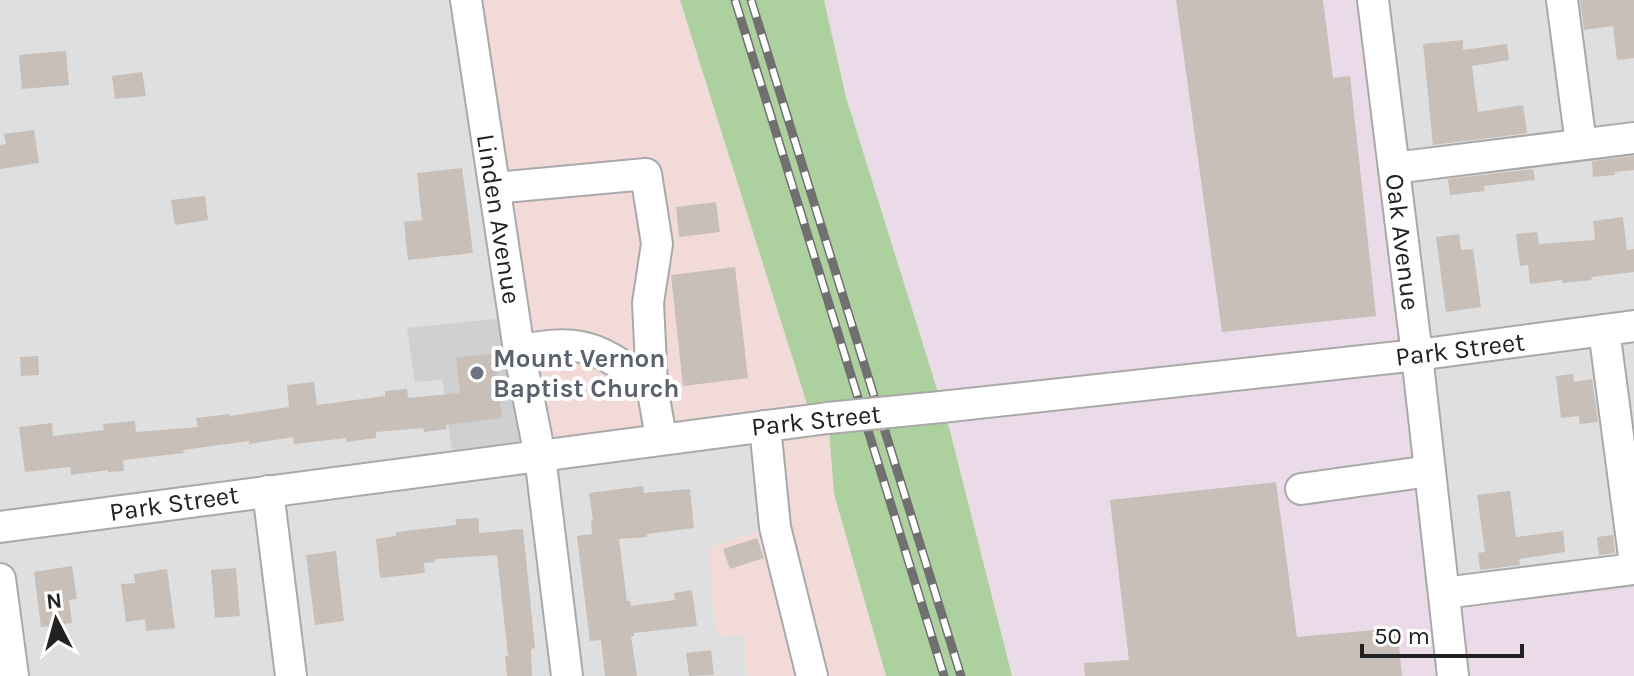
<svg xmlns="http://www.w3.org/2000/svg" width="1634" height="676" viewBox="0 0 1634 676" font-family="Karla,sans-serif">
  <rect width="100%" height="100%" fill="#f2efe9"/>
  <g fill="#e0dfdf">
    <path d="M0,0H466L514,317L442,380L454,467L765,426L775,527L717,636L745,634L747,676H0Z"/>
    <path d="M1373,0H1634V569L1444,593Z"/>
  </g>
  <path fill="#f2dad9" d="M466,0H680L812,419L828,418L834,494L886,676H747L745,634L717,636L708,548L775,526L765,426L540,456Z"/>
  <path fill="#ebdbe8" d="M824,0H1373L1443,593L1634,569V676H1012L941,407L846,97Z"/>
  <path fill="#d0d0d0" d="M514,317L540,456L454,467L442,380L415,382L407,328Z"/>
  <path fill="#add19e" d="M680,0H824L846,97L950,431L1012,676H886L834,494L828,418L812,420Z"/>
  <g fill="#c7bfb8">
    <path d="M1176,0H1323L1333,78L1350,76L1376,316L1222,332Z"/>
    <path d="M1580,0H1634V58L1617,60L1613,26L1584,30Z"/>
    <path d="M1463,40V50L1507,44L1509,60L1472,66L1478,112L1523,105L1527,133L1433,145L1423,44Z"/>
    <path d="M66,51L69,85L22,89L19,55Z"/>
    <path d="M142,72L146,96L115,99L112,76Z"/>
    <path d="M34,130L39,163L0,169V145L6,144L4,134Z"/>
    <path d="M1634,156V170L1615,172V175L1593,177L1592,161Z"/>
    <path d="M462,168L473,253L408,260L404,222L422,220L417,173Z"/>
    <path d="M1533,169L1535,180L1484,186L1485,191L1450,195L1448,179Z"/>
    <path d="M205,196L208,220L175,225L171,200Z"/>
    <path d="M716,202L720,232L679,237L676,207Z"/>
    <path d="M1623,217L1627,250L1634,249V272L1591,277L1592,280L1562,283V280L1530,284L1528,265L1520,266L1516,234L1537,232L1539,244L1595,240L1593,221Z"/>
    <path d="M1459,234L1461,250L1473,249L1481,307L1446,312L1436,237Z"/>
    <path d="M735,267L748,378L683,386L671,275Z"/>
    <path d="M494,353L502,418L446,425L447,429L424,432L423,428L376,432V438L346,442V438L294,444L293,437L249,444V441L183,450L184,453L123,460L124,471L108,472V470L71,475L70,467L25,472L19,427L52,423L53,436L104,430L103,424L135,421L136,432L198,427L196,418L230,414V416L289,407L287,385L314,382L317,405L385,396V391L407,389L408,398L460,393L456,358Z"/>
    <path d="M38,356L39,375L21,376L20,357Z"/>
    <path d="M1573,374L1574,382L1592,379L1598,422L1580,424L1579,416L1561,418L1556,376Z"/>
    <path d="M1276,482L1297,637L1397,628L1402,676H1085L1084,663L1129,660L1110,500Z"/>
    <path d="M643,486L644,493L690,489L694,528L647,534V537L619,539L627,601H630L631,606L675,600L674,593L692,590L697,626L634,633V636H631L637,676H605L601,640L590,641L577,536L592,534L591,521H593L589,493Z"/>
    <path d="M1510,491L1516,537L1563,531L1565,552L1519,559L1520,565L1480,570L1478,553L1485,552L1477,495Z"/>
    <path d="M479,518V533L523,529L535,648L531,649L532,676H507L505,656H508L497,555L435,559V562L424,563L425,573L380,578L376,539L396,536V532L456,525V519Z"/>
    <path d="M1613,535L1615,553L1599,555L1597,537Z"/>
    <path d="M757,538L764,558L730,569L723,549Z"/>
    <path d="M336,551L344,621L315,625L306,555Z"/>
    <path d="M72,566L77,599L69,600L72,623L41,627L34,572Z"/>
    <path d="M236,568L240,616L215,618L211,570Z"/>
    <path d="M167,569L175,628L146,631L145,619L126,622L121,584L135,583L134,574Z"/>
    <path d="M711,650L714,675L689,676L686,653Z"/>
  </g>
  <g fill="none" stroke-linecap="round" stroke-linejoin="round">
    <defs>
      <g id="minor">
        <path d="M466,0L519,350L540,456L567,676"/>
        <path d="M1373,0L1417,355L1453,676"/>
        <path d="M1562,0L1581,144"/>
        <path d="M1394,168L1634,138"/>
        <path d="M495,188L646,174L657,244L648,303L652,386"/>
        <path d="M1604,330L1634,556"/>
        <path d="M519,350C540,347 560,343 581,347C604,350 633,373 652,386L661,438"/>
        <path d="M941,407L1417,355L1634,326"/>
        <path d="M765,426L775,527L812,676"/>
        <path d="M1301,489L1430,471"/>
        <path d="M268,491L291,676"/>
        <path d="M0,527C276,490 552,453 828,418"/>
        <path d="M0,579L13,676"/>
        <path d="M1444,593L1634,569"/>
      </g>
    </defs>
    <use href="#minor" stroke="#a9a9a9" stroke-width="34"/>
    <use href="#minor" stroke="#fff" stroke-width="30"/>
    <defs>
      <g id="rail">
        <path d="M735,0L944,676"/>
        <path d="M751,0L961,676"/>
      </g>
    </defs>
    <use href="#rail" stroke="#707070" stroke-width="9"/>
    <use href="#rail" stroke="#fff" stroke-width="6" stroke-dasharray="18" stroke-linecap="butt"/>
    <defs>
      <path id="minor-bridge" d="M828,418L941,407"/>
    </defs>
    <use href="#minor-bridge" stroke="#a9a9a9" stroke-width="34" stroke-linecap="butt"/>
    <use href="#minor-bridge" stroke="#fff" stroke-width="30"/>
  </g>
  <circle fill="#6b7280" stroke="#fff" stroke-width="3" cx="477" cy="373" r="8"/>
  <g text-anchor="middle" stroke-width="8" stroke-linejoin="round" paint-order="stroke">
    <g font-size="26" fill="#222" stroke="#fff">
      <text transform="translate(499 219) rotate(81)" y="9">Linden Avenue</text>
      <text transform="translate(1403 242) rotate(83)" y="9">Oak Avenue</text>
      <text transform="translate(1460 349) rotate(-7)" y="9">Park Street</text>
      <text transform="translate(816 420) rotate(-6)" y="9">Park Street</text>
      <text transform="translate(174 503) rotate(-8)" y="9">Park Street</text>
    </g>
    <g font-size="26" font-weight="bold" fill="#5b616d" stroke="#fff" text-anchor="start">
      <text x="493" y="367">Mount Vernon<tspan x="493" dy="30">Baptist Church</tspan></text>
    </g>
  </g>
  <g transform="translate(56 620) rotate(354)" stroke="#ffffff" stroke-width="6" paint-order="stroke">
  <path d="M0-6L14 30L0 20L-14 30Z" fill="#222222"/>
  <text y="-12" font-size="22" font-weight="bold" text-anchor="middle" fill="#222222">N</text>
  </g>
  <path d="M1362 644v12h160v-12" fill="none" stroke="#222222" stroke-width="4"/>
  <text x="1374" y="644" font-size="24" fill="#222222" stroke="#ffffff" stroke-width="6" paint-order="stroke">50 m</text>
</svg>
